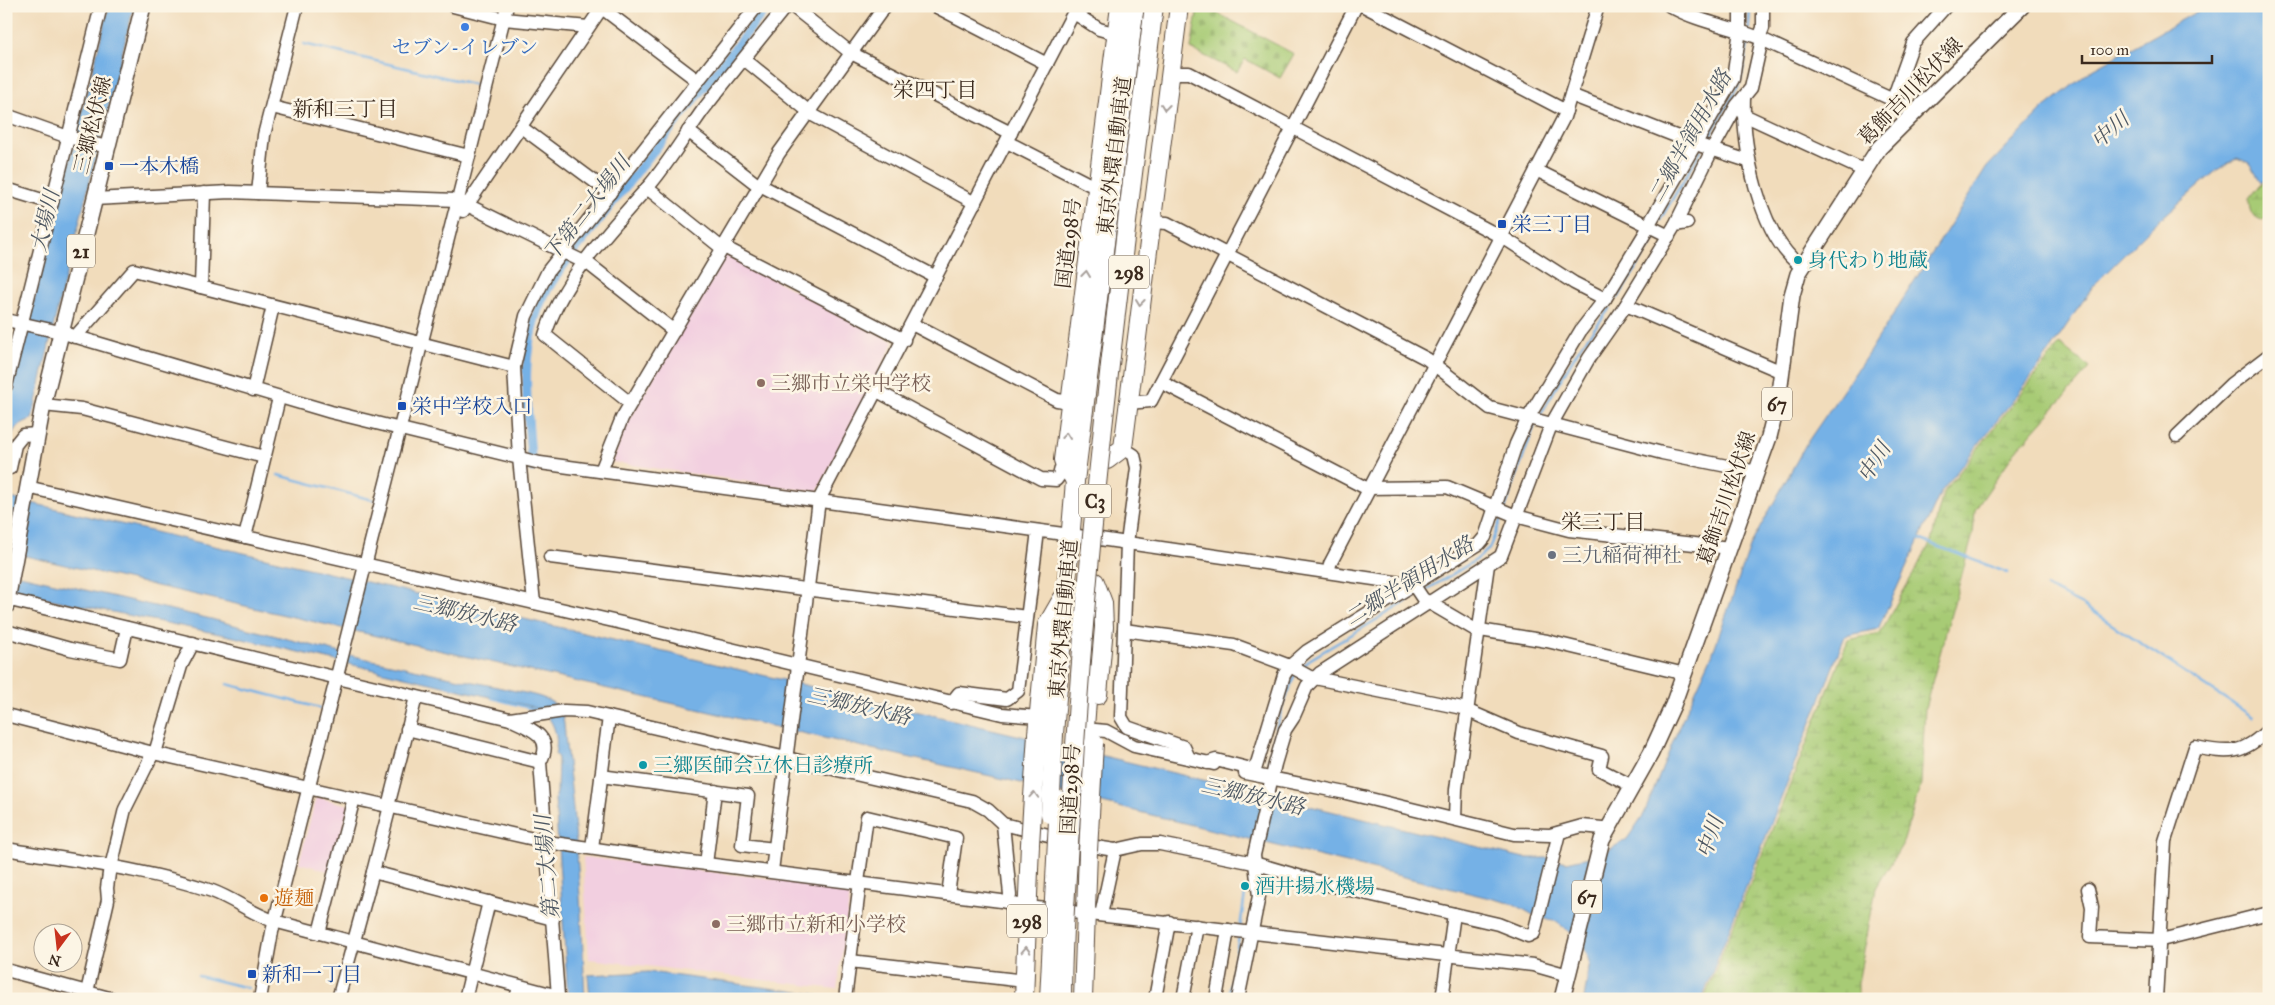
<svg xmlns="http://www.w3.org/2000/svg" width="2275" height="1005" viewBox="0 0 2275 1005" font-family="'IM FELL Great Primer','Noto Serif JP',serif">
  <defs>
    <pattern id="wetland-marsh" width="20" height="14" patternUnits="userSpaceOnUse" patternTransform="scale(1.25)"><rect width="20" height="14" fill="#a7cb75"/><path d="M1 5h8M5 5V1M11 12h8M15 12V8" fill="none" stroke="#91ae65"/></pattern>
    <pattern id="cemetery-stones" width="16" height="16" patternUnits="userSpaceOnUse" patternTransform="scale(1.25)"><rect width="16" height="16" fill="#a7cb75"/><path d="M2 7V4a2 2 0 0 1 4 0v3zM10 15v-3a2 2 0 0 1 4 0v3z" fill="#91ae65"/></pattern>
  </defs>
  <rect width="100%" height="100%" fill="#fcf5e5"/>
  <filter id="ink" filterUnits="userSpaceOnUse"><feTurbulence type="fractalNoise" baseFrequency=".02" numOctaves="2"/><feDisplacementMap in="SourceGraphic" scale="10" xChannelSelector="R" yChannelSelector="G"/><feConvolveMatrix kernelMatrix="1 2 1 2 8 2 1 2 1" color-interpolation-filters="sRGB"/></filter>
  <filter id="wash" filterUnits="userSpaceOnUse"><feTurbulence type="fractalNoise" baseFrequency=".0096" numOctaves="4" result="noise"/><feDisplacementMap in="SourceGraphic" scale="20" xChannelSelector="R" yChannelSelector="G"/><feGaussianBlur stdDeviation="1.12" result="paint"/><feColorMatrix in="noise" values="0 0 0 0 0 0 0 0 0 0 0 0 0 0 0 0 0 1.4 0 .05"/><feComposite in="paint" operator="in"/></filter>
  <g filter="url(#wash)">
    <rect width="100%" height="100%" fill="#f1dcbb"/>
    <g fill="#f2cfe0">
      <path d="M725,254L894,342L817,492L612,462L626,424Z"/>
      <path d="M316,797L349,805L331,872L299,863Z"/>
      <path d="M583,857L851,888L837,989L589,959Z"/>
    </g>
    <g fill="url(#wetland-marsh)" stroke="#717a4a">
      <path d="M2269,181V215L2262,221C2250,217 2249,209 2249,198L2260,184Z"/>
      <path d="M2060,344L2090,368L2014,453L1975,510L1973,534L1925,708L1921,784L1902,845L1876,888L1858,983V999H1704L1848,640L1880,633L1931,542L1943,493Z"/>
    </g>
    <path fill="url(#cemetery-stones)" stroke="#717a4a" d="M1198,6H1204L1294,54L1280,78L1245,59L1237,72L1191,49Z"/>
    <g fill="#74b1e6" stroke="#586e82">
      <path d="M109,6H134L56,315L32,419C10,427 12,434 8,455C3,444 11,406 11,391Z"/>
      <path d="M2207,6H2269V179L2261,182L2249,163L2237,158L2217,170L2155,224L2093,286L2036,371L1941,492L1878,629L1845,636L1702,999H1584L1590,961L1584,948L1570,932L1555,921L1535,916L1514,904L1017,782L8,552L6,555V497L1021,736L1524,858H1549L1567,862L1602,854L1627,839L1644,814L1679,727L1712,655L1751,544L1806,444L1866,357L1987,167L2044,108L2093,69Z"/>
      <path d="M20,575L211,619L349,655L525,693C538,696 553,699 561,711C565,719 565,743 567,753C577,834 582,917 585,999H568L555,799L557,793L558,758L555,754C560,735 552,713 533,707L234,637L6,590Z"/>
      <path d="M649,972L814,994L824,999H590L588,975Z"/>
    </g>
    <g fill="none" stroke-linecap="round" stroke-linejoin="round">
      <g stroke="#74b1e6" stroke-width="2.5">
        <path d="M1749,29L1750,6"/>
        <path d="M304,44L481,86"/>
        <path d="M1705,144L1740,83L1749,40"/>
        <path d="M1660,220L1701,151"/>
        <path d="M1618,298L1656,236"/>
        <path d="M1539,417L1578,350L1610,308"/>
        <path d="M278,475L373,500"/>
        <path d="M1505,508L1535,424"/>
        <path d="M1916,538L2008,573"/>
        <path d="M2046,587L2082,605L2253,717"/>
        <path d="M1423,592L1476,560L1489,549L1502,516"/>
        <path d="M1301,669L1309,660L1416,596"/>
        <path d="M227,684L320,708"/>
        <path d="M492,698L537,710"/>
        <path d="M1268,761L1283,704L1295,674"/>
        <path d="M1240,928L1245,894"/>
        <path d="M198,976L248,988"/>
        <path d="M1228,999L1239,936"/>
      </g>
      <path stroke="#74b1e6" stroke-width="9" d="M532,468C528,410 517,348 545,294C551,283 559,272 566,262L768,6"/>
    </g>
  </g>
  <g filter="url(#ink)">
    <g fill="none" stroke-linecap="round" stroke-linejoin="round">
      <defs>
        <g id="minor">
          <path d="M453,6L504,19L588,27"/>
          <path d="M792,6L851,53L1011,133"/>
          <path d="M935,6L1047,64"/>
          <path d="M1364,6L1566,111"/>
          <path d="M1670,6C1698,22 1730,26 1759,38L1917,111"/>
          <path d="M602,8L698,81"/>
          <path d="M1074,13L1099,29L1117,34"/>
          <path d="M1759,38L1763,28V6"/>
          <path d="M744,59L808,111"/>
          <path d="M1170,73H1189L1507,240L1574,283L1605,299"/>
          <path d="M1571,95L1696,144L1748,161"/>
          <path d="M1744,98C1742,147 1759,236 1802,267"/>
          <path d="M1893,99L1913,43L1946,6"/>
          <path d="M272,107L469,156"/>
          <path d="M807,112L975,203"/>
          <path d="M6,115L68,137L107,147"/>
          <path d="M1744,115L1863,170"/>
          <path d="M521,127L610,193"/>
          <path d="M688,131L759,186"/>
          <path d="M1007,142L1089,184L1097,185"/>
          <path d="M1536,170L1669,236"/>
          <path d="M760,185L936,277"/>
          <path d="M647,188L723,249"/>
          <path d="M6,189L52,203"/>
          <path d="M258,193L264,135L297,6"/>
          <path d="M94,199L230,192L457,200L590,265L674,331"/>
          <path d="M463,211L603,6"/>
          <path d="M1150,222L1167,223L1427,359L1490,408L1662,453L1757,472"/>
          <path d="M1649,224L1733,79L1740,30V6"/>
          <path d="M1675,225L1712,150L1737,105L1751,88L1762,39"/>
          <path d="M724,247L904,340"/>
          <path d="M201,287L204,193"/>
          <path d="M1626,305L1782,372"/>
          <path d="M6,320L60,332L331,412L540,463L1100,539L1408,584L1415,587L1423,599L1474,629L1547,641L1685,674"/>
          <path d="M912,324L1057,400L1071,402"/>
          <path d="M75,337L134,270L514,367"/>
          <path d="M1161,382L1366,488L1447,487L1516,516L1569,530L1730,548"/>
          <path d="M6,386L101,6"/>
          <path d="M253,390L273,306"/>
          <path d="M877,391L1041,479L1056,480L1059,476L1063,460"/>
          <path d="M630,403L545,335C563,278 609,231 648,187C668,164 685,135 703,110C730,75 758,41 786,6"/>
          <path d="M1128,403L1151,401L1356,6"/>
          <path d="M43,405L82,409L264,457"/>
          <path d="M2177,436L2231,384L2269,355"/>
          <path d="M1123,448L1134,455L1137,468L1127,543L1121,717L1127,727L1184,747L1189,758"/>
          <path d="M6,469L10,468L15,445L23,435L37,434"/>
          <path d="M601,471L622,418L779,153L885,6"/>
          <path d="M27,487L622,623L1002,714L1039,717"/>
          <path d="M245,537L279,398"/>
          <path d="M550,557L1027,617"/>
          <path d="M1329,571L1330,564L1564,117L1598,6"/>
          <path d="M6,599L510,719L564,711L587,712L972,801L988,810L1003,824L1102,848L1115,850L1142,844H1160L1254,863L1329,885L1498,924L1528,936L1534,933L1559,833"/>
          <path d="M534,603L519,458L514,367L526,316L548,271L757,6"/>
          <path d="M1124,630L1234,645L1290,666L1310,677L1467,709"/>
          <path d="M6,631L70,649L120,659L127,628"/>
          <path d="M951,703L959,693L1007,699L1018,691L1038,531"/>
          <path d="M1466,710L1519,733L1602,756L1599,769L1632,786"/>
          <path d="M6,715L153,753L547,842L651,857L1001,901L1028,907L1533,965L1568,975"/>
          <path d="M407,729L540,762"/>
          <path d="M1095,730L1106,731L1134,746L1214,764"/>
          <path d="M155,753L181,666L193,643"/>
          <path d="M1207,763L1216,760L1255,770L1284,675L1290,666L1307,651L1479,544L1485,537L1516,444L1528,418L1581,330L1605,299L1650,225"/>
          <path d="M1245,773L1346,793L1514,834L1550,835L1582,826L1602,828L1606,830"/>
          <path d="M601,776L748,796L742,845L775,849"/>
          <path d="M388,806L416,697"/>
          <path d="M390,806L373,872L553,919"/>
          <path d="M1455,819L1456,789L1488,565"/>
          <path d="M1003,824L1010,895L1009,902"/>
          <path d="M592,848L609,717"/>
          <path d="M6,849C75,861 147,869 212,891C234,899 252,914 274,921L558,996L540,762C555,737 530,728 512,720"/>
          <path d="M706,864L715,791"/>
          <path d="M111,867L125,809L153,753"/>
          <path d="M772,871L819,500L1077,6"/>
          <path d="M858,882L867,817L956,838L948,894"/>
          <path d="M2088,889L2092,907L2090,937L2161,940L2269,913"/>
          <path d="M1101,915L1115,850"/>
          <path d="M319,933L354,798"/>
          <path d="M850,961L1025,981"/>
          <path d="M6,970L113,999"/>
          <path d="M87,992L108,900L107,888L110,866"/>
          <path d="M260,999L272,932L507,6"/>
          <path d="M338,999L373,872"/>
          <path d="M465,999L489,902"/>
          <path d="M516,999L519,986"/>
          <path d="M845,999L860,882"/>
          <path d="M1155,999L1169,922"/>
          <path d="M1183,999L1197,926"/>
          <path d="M1216,999L1228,930"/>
          <path d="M1238,999L1259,896L1254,855L1275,764L1285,730L1293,718L1307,686L1320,673L1501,556L1551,425L1589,358L1626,305L1675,225L1687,223"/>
          <path d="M1442,999L1454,914"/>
          <path d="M2156,999L2165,841L2195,747C2229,754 2243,755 2269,729"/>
        </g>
        <g id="major">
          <path d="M6,606L43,405L143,6"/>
          <path d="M1562,999L1602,840L1651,753L1673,705L1769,437L1778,400L1792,295L1798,274L1879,148L2022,6"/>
        </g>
        <g id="highway">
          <path d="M1107,460L1123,448L1179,6"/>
          <path d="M1075,481L1063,460L1120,6"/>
          <path d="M1095,582L1103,603L1104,627L1098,695"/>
          <path d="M1037,734L1047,625L1062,599"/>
          <path d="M1054,734L1075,481L1135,6"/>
          <path d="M1084,740L1089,675"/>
          <path d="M1024,999L1030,844"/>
          <path d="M1083,999L1088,851"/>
        </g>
      </defs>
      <use href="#minor" stroke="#564536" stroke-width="15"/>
      <use href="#major" stroke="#564536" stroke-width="18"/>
      <use href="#highway" stroke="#564536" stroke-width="20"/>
      <use href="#minor" stroke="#fff" stroke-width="12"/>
      <use href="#major" stroke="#fff" stroke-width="15"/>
      <use href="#highway" stroke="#fff" stroke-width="18"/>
      <defs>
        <g id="highway-bridge">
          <path d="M1050,814L1054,734"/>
          <path d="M1030,844L1037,734"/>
          <path d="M1088,851L1094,743"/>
          <path d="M1049,999L1059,800"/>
          <path d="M1062,999C1062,937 1067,875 1071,814C1085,543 1120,275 1154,6"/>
        </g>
      </defs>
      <use href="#highway-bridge" stroke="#564536" stroke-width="20" stroke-linecap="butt"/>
      <use href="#highway-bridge" stroke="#fff" stroke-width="18"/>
    </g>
    <defs><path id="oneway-chevron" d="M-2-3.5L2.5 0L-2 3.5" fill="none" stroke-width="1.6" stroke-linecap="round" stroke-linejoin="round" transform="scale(1.25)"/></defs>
    <g stroke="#a79f9a">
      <use href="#oneway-chevron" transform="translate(1165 107) rotate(97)"/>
      <use href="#oneway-chevron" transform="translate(1086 274) rotate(-83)"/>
      <use href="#oneway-chevron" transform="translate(1140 302) rotate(97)"/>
      <use href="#oneway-chevron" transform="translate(1066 436) rotate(-83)"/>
      <use href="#oneway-chevron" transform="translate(1034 795) rotate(-86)"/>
      <use href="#oneway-chevron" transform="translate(1026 950) rotate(-88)"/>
    </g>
  </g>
  <circle fill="#3f7fe0" stroke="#fcf5e5" stroke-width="2" cx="465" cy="27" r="5"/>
  <g fill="#1a4fb4" stroke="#fcf5e5" stroke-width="2">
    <rect x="104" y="161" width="10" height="10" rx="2.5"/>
    <rect x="1497" y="219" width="10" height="10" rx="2.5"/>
    <rect x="397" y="401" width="10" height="10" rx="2.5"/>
    <rect x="247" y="969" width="10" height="10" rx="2.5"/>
  </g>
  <g fill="#0f9aa8" stroke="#fcf5e5" stroke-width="2">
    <circle cx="1798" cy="260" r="5"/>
    <circle cx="643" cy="765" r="5"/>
    <circle cx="1245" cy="886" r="5"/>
  </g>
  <g fill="#8d6e63" stroke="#fcf5e5" stroke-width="2">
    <circle cx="761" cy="383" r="5"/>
    <circle cx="716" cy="924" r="5"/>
  </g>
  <circle fill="#6b7280" stroke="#fcf5e5" stroke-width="2" cx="1552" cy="555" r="5"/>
  <circle fill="#e8710a" stroke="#fcf5e5" stroke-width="2" cx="264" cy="898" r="5"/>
  <g text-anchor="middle" stroke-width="5" stroke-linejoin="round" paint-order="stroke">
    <g fill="#fcf5e5" stroke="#75675a" stroke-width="1">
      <rect x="67" y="234.5" width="28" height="33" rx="4"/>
      <rect x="1109" y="255.5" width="40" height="33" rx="4"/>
      <rect x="1762" y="387.5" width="30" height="33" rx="4"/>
      <rect x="1079" y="484.5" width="32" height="33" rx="4"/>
      <rect x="1572" y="880.5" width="30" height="33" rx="4"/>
      <rect x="1007" y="904.5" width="40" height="33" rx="4"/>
    </g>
    <g font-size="19" font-weight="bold" fill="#3b2a1e">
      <text x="81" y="258">21</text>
      <text x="1129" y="279">298</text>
      <text x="1777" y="411">67</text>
      <text x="1095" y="508">C3</text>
      <text x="1587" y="904">67</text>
      <text x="1027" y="928">298</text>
    </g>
    <g font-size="20" fill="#366cbe" stroke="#fcf5e5">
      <text x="465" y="54">セブン-イレブン</text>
    </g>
    <g font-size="20" fill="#3b2a1e" stroke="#fcf5e5">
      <text transform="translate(1910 91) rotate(-46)" y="7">葛飾吉川松伏線</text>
      <text transform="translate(92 125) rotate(-76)" y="7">三郷松伏線</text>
      <text transform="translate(1114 156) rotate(-83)" y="7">東京外環自動車道</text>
      <text transform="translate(1068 243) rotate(-83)" y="7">国道298号</text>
      <text transform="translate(1726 498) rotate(-71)" y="7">葛飾吉川松伏線</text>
      <text transform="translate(1063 619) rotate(-85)" y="7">東京外環自動車道</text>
      <text transform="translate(1070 789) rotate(-87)" y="7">国道298号</text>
    </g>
    <g font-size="20" fill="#164399" stroke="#fcf5e5" text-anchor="start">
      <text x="119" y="173">一本木橋</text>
      <text x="1512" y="231">栄三丁目</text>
      <text x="412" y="413">栄中学校入口</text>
      <text x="262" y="981">新和一丁目</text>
    </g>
    <g font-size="20" fill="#0d838f" stroke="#fcf5e5" text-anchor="start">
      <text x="1808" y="267">身代わり地蔵</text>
      <text x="653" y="772">三郷医師会立休日診療所</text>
      <text x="1255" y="893">酒井揚水機場</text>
    </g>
    <g font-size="20" fill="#785e54" stroke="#fcf5e5" text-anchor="start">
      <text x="771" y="390">三郷市立栄中学校</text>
      <text x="726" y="931">三郷市立新和小学校</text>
    </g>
    <g font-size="20" fill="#5b616d" stroke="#fcf5e5" text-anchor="start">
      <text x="1562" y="562">三九稲荷神社</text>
    </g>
    <g font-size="20" fill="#c56008" stroke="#fcf5e5" text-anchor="start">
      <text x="274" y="905">遊麺</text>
    </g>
    <g font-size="21" fill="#3b2a1e" stroke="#fcf5e5">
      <text x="935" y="97">栄四丁目</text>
      <text x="345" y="116">新和三丁目</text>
      <text x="1603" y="529">栄三丁目</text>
    </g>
    <g font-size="21" font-style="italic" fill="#4f5964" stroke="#fcf5e5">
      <text transform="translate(2110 130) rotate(-41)" y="7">中川</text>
      <text transform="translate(1690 136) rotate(-61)" y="7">二郷半領用水路</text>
      <text transform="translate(587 208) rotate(-52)" y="7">下第二大場川</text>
      <text transform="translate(45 221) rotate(-77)" y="7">大場川</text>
      <text transform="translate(1874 462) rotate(-58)" y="7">中川</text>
      <text transform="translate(1409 581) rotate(-32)" y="7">二郷半領用水路</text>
      <text transform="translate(465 613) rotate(13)" y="7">三郷放水路</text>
      <text transform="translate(859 706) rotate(13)" y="7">三郷放水路</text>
      <text transform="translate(1253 796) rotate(13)" y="7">三郷放水路</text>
      <text transform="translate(1710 837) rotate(-71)" y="7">中川</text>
      <text transform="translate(547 867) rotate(-95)" y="7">第二大場川</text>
    </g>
  </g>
  <rect width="2275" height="1005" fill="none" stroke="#fcf5e5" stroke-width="25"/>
  <g transform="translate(58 948) rotate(195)"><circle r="24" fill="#fcf5e5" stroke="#afa495"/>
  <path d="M0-4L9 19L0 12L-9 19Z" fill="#c8321e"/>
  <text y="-8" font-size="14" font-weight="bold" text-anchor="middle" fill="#3b2a1e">N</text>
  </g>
  <path d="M2082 55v8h130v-8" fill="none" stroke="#3b2a1e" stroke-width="2.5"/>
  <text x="2090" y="55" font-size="15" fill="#3b2a1e" stroke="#fcf5e5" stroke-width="4" paint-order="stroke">100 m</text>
</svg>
